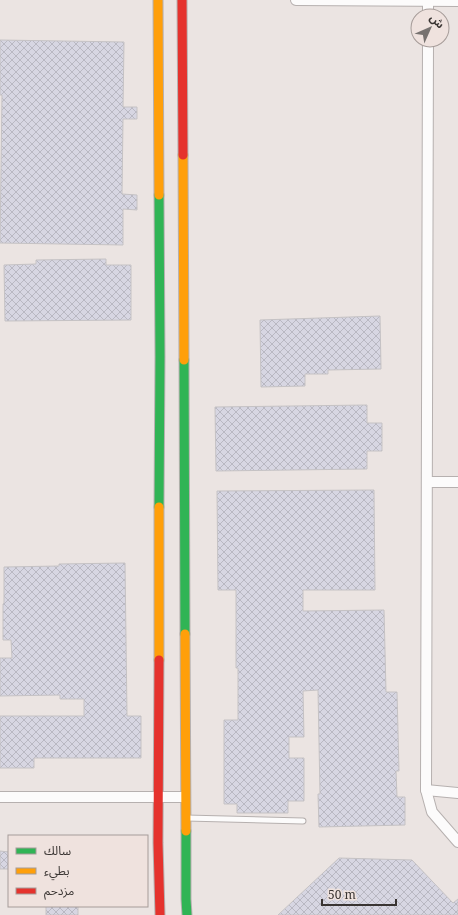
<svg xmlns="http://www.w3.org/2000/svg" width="458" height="915" viewBox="0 0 458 915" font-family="'Noto Serif','Noto Sans Arabic',serif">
  <defs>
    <pattern id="building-cross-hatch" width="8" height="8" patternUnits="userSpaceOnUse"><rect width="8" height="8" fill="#d7d6e2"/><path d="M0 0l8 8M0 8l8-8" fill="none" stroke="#b9b8c2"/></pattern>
  </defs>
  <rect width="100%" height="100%" fill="#ebe4e2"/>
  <g fill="url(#building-cross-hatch)" stroke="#c5c2c4">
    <path d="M0,40L124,42L123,107H137V119H123L122,194L137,195V210L123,209V245L0,243L2,95H0Z"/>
    <path d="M106,259V265H131V320L5,321L4,265L36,264V260Z"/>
    <path d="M380,316L381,369L328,370V374H305V386L261,387L260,320Z"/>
    <path d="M367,405V423H382V451H367V469L216,471L215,407Z"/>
    <path d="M374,490L375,590H303V611L384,610L386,692H397L399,771H396L397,797H405V825L319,827L318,794H320L318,690L303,691L304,737H289V758H304V801H288V813H237V804H224V720H238V668H236V590H218L217,491Z"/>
    <path d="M125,563L127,716H141V758H34V768H0V716H84V699H60V695L0,696V658H12L11,640H3V604L4,603V567L59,566V564Z"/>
    <path d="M0,851L9,852V869H0Z"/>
    <path d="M339,858L412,860L453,903L458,899V915H278Z"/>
    <rect x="46" y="906" width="32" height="9"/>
  </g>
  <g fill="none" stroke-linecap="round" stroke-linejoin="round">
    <defs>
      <path id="lane" d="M186,818L303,821"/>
      <g id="street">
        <path d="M296,0L458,1"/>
        <path d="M428,16V1"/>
        <path d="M428,40L426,790L432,812L458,842"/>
        <path d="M427,482H458"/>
        <path d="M426,790L458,793"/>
        <path d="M0,797H185"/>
      </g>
      <g id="fast">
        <path d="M159,195L160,356L159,507"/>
        <path d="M184,360L185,634"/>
        <path d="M186,831V899L187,915"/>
      </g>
      <g id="slow">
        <path d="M158,0L159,195"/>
        <path d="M183,155L184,360"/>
        <path d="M185,634L186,831"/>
        <path d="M159,660V507"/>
      </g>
      <g id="jam">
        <path d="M182,0L183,155"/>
        <path d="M159,660L158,843L160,915"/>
      </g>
    </defs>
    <use href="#lane" stroke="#b6b0af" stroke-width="7"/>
    <use href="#street" stroke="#b6b0af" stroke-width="12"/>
    <use href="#fast" stroke="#b6b0af" stroke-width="11"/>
    <use href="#slow" stroke="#b6b0af" stroke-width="11"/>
    <use href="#jam" stroke="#b6b0af" stroke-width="11"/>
    <use href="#lane" stroke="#fcfbfb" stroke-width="5"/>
    <use href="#street" stroke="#fcfbfb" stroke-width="10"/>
    <use href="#fast" stroke="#30b455" stroke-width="9"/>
    <use href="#slow" stroke="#ff9f0a" stroke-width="9"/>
    <use href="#jam" stroke="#e5322d" stroke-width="9"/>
  </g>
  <rect x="8" y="835" width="140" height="72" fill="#efe2de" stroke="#a69c99"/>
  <rect x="16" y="848" width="20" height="6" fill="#30b455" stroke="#a69c99"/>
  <text x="44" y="855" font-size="12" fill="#393432">سالك</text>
  <rect x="16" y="868" width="20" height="6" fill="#ff9f0a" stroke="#a69c99"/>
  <text x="44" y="875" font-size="12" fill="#393432">بطيء</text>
  <rect x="16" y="888" width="20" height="6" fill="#e5322d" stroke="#a69c99"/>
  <text x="44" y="895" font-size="12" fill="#393432">مزدحم</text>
  <g transform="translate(430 28) rotate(45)"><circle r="19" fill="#efe2de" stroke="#a69c99"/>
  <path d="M0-3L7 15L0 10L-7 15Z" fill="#777270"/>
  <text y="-6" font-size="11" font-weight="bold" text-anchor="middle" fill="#393432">ش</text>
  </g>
  <path d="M322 899v6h74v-6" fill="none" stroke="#393432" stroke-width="2"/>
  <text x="328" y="899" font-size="12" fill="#393432" stroke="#efe2de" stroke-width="3" paint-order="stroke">50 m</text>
</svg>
